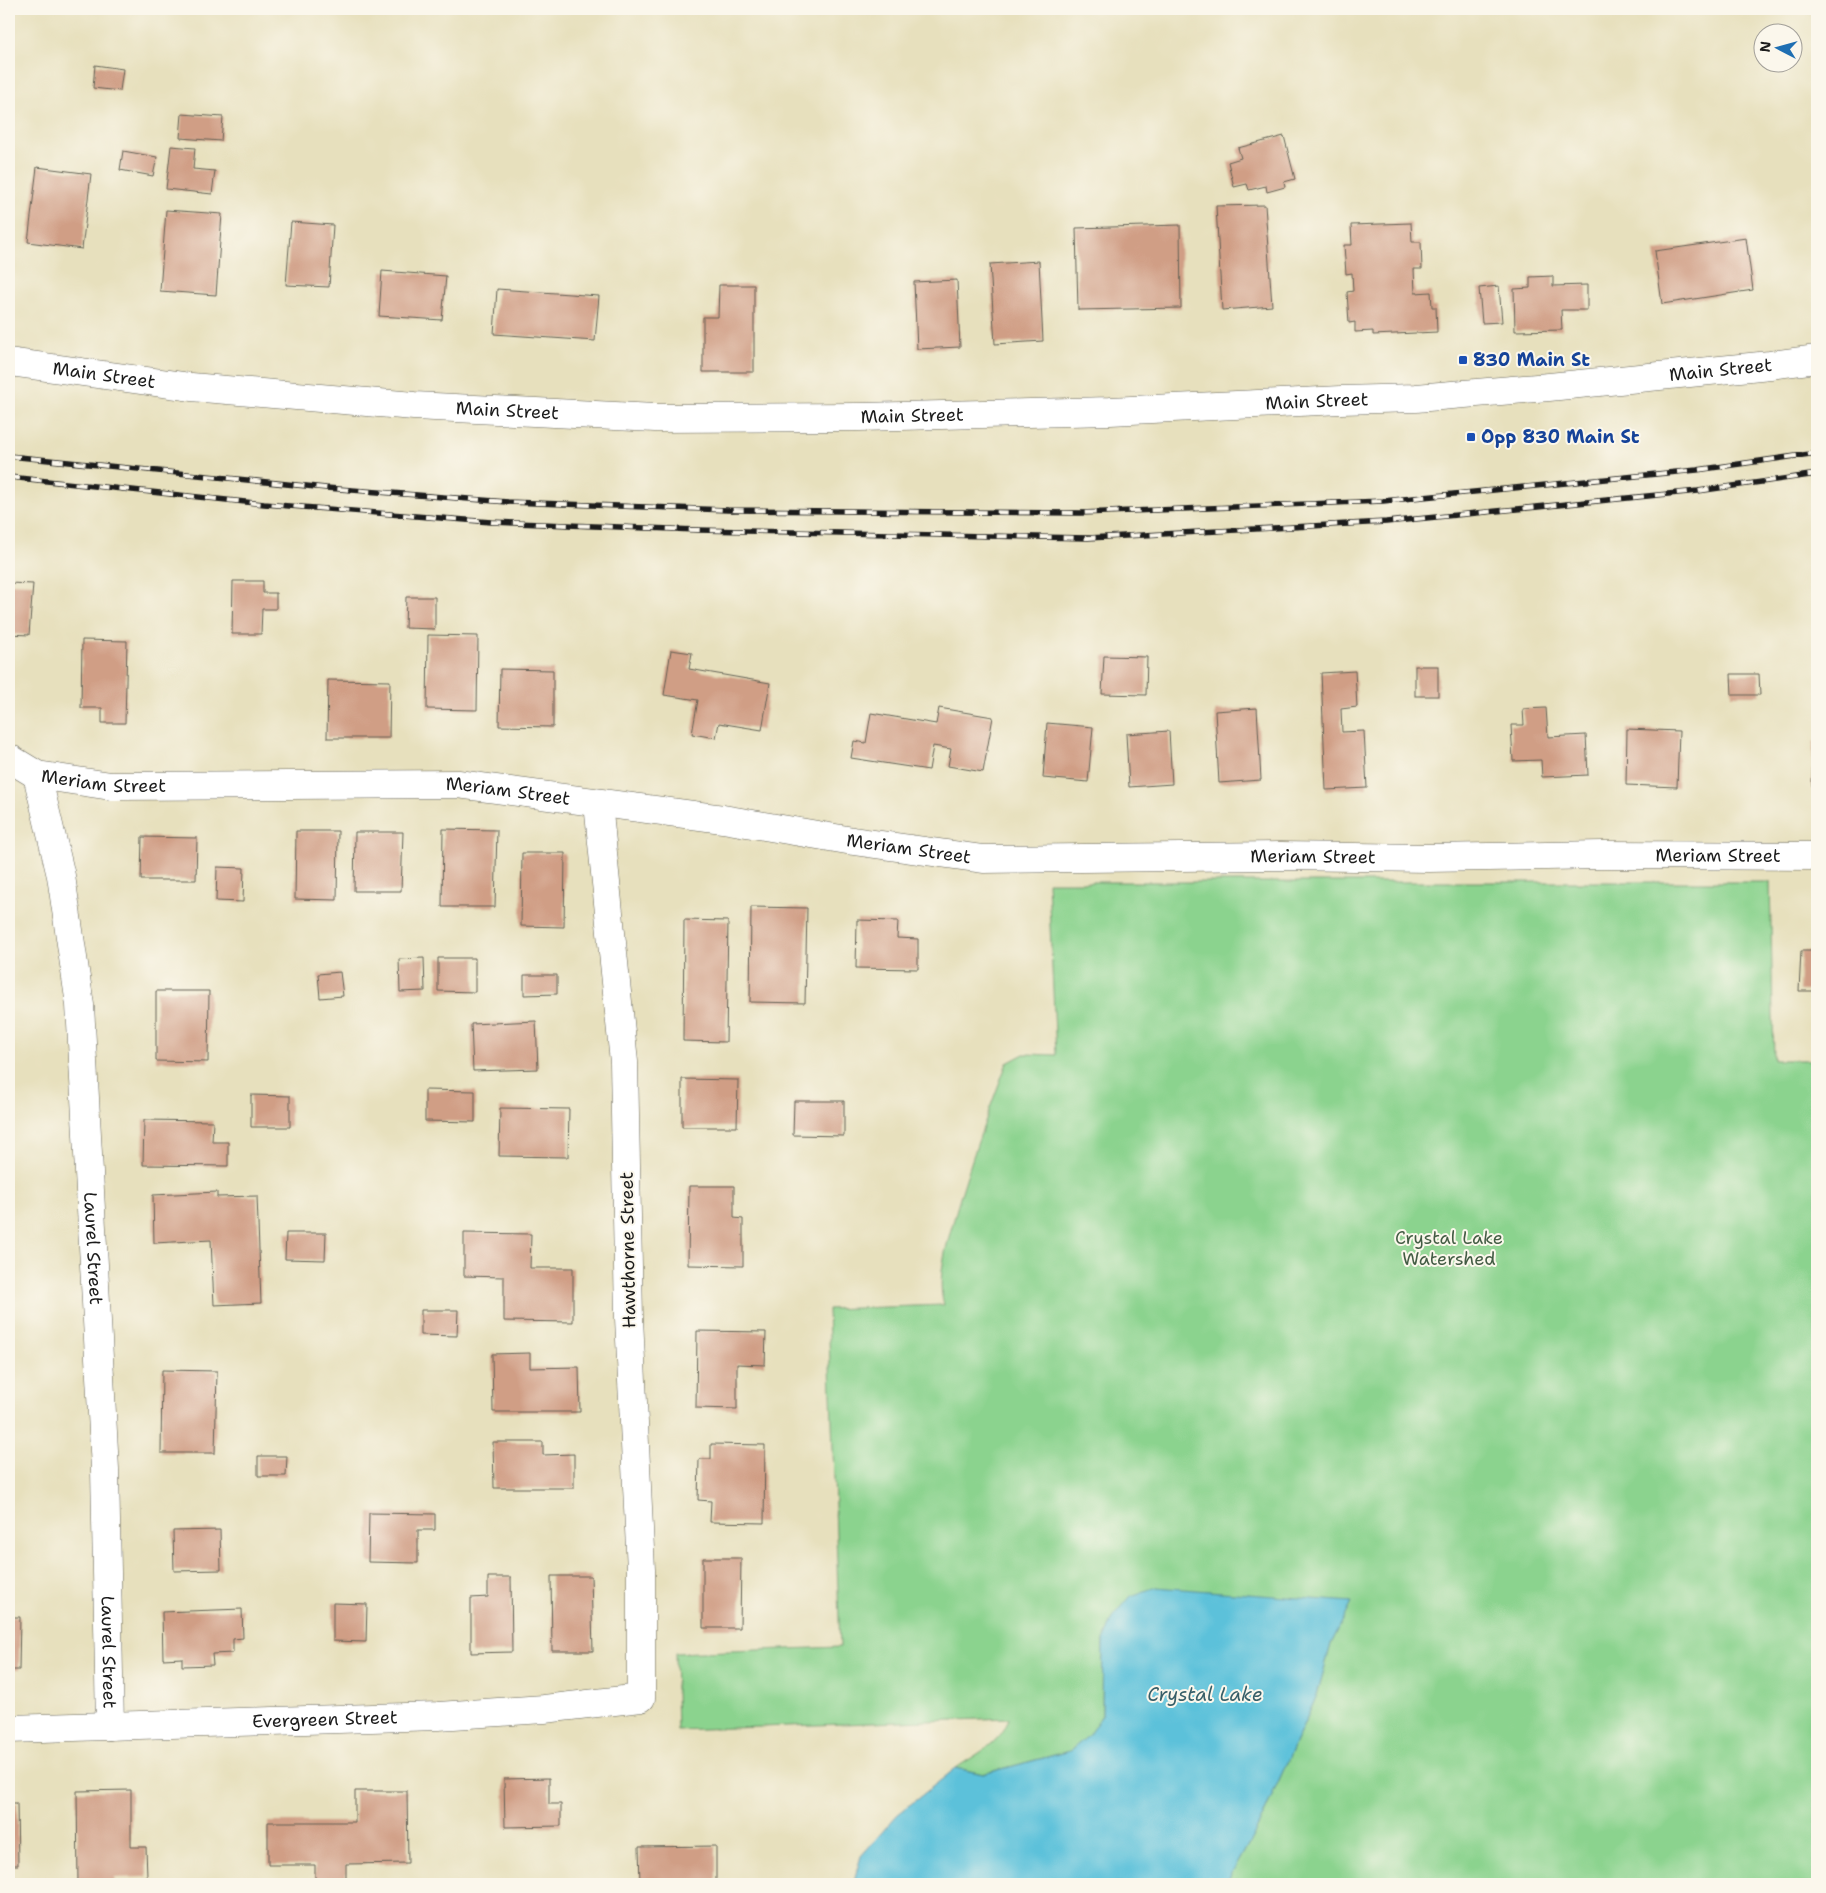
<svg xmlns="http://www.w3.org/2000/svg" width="1826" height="1893" viewBox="0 0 1826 1893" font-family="'Shantell Sans',sans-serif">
  <rect width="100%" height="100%" fill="#fbf7ec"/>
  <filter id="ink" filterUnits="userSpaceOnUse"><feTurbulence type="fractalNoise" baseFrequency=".02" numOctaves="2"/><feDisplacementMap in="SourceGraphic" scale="10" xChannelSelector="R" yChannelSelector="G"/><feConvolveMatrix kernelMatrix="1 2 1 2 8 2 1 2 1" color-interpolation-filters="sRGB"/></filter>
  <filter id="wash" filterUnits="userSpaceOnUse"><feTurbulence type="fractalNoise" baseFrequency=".0096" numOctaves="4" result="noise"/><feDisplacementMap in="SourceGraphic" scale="20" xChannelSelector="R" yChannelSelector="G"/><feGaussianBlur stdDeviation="1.12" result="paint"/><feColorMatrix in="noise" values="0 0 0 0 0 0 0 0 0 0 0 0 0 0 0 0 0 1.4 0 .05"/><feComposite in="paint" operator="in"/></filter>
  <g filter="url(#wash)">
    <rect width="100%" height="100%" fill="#e7e0bd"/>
    <path fill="#8bd38e" stroke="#547855" d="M1048,882H1770L1774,1060H1817V1884H1226L1258,1827L1317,1695L1331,1644L1351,1602L1103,1641L1102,1715L1089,1736L1070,1751L983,1774L956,1768C976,1754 1002,1743 1009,1718L677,1730L675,1653L840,1647L828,1309L944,1305C935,1276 950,1235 957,1208C972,1157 988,1112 1007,1063L1024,1054L1056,1055Z"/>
    <path fill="#5cc1da" stroke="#3c6e7b" d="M1156,1587L1352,1602L1331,1644L1317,1695L1258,1827L1226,1884H853L861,1856L897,1815L956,1768L983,1774L1070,1751L1088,1736L1102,1715L1103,1641L1114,1616L1131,1596Z"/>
    <g id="blocks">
      <g fill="#d09e85">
        <path d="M95,65L123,69L120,91L93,88Z"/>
        <path d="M182,114L223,117L221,141L180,138Z"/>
        <path d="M1284,136L1295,179L1284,182L1285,187L1267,192L1266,186L1249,190L1247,184L1234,187L1228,162L1241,158L1238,148Z"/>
        <path d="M171,146L195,148L193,169L215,171L212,194L166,189Z"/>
        <path d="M123,151L157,157L153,176L120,170Z"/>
        <path d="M37,167L91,174L82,249L28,242Z"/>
        <path d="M1265,205L1272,306L1222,310L1216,206Z"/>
        <path d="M166,210L222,214L216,295L160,291Z"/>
        <path d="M291,222L333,225L329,287L286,285Z"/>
        <path d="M1411,223L1412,242H1421L1422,269H1414L1415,293L1431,292L1432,307H1436L1437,332L1373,335V331L1355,332V322L1349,323L1347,292L1353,291L1352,273L1346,274L1344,245H1352L1351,225Z"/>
        <path d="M1180,225L1181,308L1078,310L1076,228Z"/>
        <path d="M1746,238L1753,290L1662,304L1655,251Z"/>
        <path d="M1039,261L1043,341L995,344L990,264Z"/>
        <path d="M382,271L446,276L442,320L379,316Z"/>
        <path d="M1553,276V286L1587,285V310H1561L1562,330L1515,331L1514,289L1530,288V277Z"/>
        <path d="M957,280L960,347L917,349L914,282Z"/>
        <path d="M719,285H754V372H703V317H718Z"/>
        <path d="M1499,286L1502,322L1482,323L1479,288Z"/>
        <path d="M497,289L599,296L595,341L494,334Z"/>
        <path d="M233,581H263V593H276V609H262L261,634H232Z"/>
        <path d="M9,583L33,584L29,635L9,634Z"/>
        <path d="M406,597H435V629L405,628Z"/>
        <path d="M428,635L478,636L477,710L427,709Z"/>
        <path d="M82,640L127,641L125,723H102V708H81Z"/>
        <path d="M671,650L692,653L689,669L770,683L762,730L719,723L716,738L692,734L698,700L664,695Z"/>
        <path d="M1104,656L1147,657L1146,695L1102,694Z"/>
        <rect x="1415" y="666" width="23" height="30"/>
        <path d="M500,669L553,670V727L499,726Z"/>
        <path d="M1355,671L1357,707L1341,709L1342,732L1364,731L1367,788L1326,790L1321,673Z"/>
        <path d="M1731,674H1759L1760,695H1732Z"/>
        <path d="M328,680L390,681L389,738H327Z"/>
        <path d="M939,708L993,717L983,772L948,766L951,749L933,746L929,770L851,758L854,741L866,743L871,713L936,724Z"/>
        <path d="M1257,708L1261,780L1219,783L1215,711Z"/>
        <path d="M1546,708L1548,737L1586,735L1588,775L1542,777L1541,760L1513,761L1511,725H1524L1523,709Z"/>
        <path d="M1047,723L1093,727L1088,782L1043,778Z"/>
        <path d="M1627,729L1679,731L1677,787L1626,785Z"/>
        <path d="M1169,731L1172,784L1129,787L1126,734Z"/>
        <path d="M1813,742H1817V786H1812Z"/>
        <path d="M443,829L497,830L495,907H442Z"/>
        <path d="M296,831H338L337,900L295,899Z"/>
        <path d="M355,832H403L401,891H354Z"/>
        <path d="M142,837L197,838L196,880H141Z"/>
        <path d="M522,853H565L564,927L521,926Z"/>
        <path d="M217,867L244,868L243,902L216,901Z"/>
        <path d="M751,907L807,908L805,1003L750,1002Z"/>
        <path d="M684,920L728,921L726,1042L683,1041Z"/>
        <path d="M857,920L898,921L897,938L918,939V969L856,968Z"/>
        <path d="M1801,951H1817V991H1799Z"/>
        <path d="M424,958L425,991L400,992L399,959Z"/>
        <path d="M438,958H475V992L438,991Z"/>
        <path d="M340,972L343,996L320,998L318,974Z"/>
        <path d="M524,975H557V994L524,995Z"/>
        <path d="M156,991H209L208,1062L156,1061Z"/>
        <path d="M536,1021L538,1069L473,1071L471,1024Z"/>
        <path d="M682,1079L738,1080L737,1127H682Z"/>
        <path d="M425,1090L475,1091V1122L425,1121Z"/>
        <path d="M251,1095L290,1096V1127H251Z"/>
        <path d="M794,1101H844V1136L793,1135Z"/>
        <path d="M500,1108L569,1109L568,1157L499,1156Z"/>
        <path d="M144,1120L213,1121L212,1142H228V1166L143,1165Z"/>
        <path d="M689,1186H734V1218L743,1219V1266L688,1265Z"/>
        <path d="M217,1192V1197L257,1196L261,1303L214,1305L211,1240L154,1243L153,1195Z"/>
        <path d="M286,1233H326L325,1260L285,1259Z"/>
        <path d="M464,1233L531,1234L530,1268H573V1322L504,1321V1277L464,1276Z"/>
        <path d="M421,1310H458L457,1336L421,1335Z"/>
        <path d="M697,1331L766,1332L765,1365L737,1364V1409L696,1408Z"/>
        <path d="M530,1353V1368L579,1367L580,1412H493L492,1354Z"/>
        <path d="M162,1370L217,1371L215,1453H161Z"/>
        <path d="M493,1442H543V1455L574,1454V1488H494Z"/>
        <path d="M711,1444L765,1445L764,1523L710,1522L711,1501L698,1500L699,1459H711Z"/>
        <path d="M258,1456H287L286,1476H258Z"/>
        <path d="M369,1513L435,1514V1530H418V1563L368,1562Z"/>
        <path d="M220,1530L221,1570L174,1571L173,1531Z"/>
        <path d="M703,1558H741L740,1628H703Z"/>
        <path d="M551,1576H591L593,1651H552Z"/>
        <path d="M488,1577H511L512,1652L471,1653V1598L488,1597Z"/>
        <path d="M333,1603L367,1604L366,1642L333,1641Z"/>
        <path d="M242,1609L243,1638L233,1639V1653L212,1654L213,1665L182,1666V1658L163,1659L162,1612Z"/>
        <path d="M9,1617H20L19,1670H9Z"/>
        <path d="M549,1778V1804H561V1826L505,1827L504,1779Z"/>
        <path d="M131,1790V1847H146L147,1877L115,1878V1884H78L77,1791Z"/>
        <path d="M355,1791H407L408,1863L346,1864V1884H315V1865H268V1822H355Z"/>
        <path d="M9,1803H17L18,1865H9Z"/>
        <path d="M716,1846V1884H640L639,1847Z"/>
      </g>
    </g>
  </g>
  <g filter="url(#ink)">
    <use href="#blocks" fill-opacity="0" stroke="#636154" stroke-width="1"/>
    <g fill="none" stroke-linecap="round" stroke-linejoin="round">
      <defs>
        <g id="street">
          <path id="s1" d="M9,758L37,775L111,786L458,784L723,819L853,841L983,859L1280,856L1429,858L1603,855L1817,856"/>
          <path id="s2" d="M37,775L61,876L80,1005L105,1469L110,1726"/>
          <path id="s3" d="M9,1729L438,1716L544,1709L641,1698V1570L629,1318L624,1062L598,803"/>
        </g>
        <g id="primary">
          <path id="s4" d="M9,362L191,387L414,406L655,418L860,417L1110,411L1341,400L1416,398L1549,387L1770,365L1817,359"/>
        </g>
      </defs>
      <use href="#street" stroke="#636154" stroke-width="29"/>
      <use href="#primary" stroke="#636154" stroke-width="29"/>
      <use href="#street" stroke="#fff" stroke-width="28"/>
      <use href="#primary" stroke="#fff" stroke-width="28"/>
      <defs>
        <g id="rail">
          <path d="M9,456L326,488L508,502L728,510L1081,513L1383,501L1697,470L1817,453"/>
          <path d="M9,477L264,504L491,522L698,530L1088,538L1386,522L1698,491L1817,474"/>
        </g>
      </defs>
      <use href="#rail" stroke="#1c1c1c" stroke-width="5.5"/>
      <use href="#rail" stroke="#fbf7ec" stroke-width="4" stroke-dasharray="11" stroke-linecap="butt"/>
    </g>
  </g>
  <g fill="#1a4fb4" stroke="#fbf7ec" stroke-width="2">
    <rect x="1458" y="355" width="10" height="10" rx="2.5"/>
    <rect x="1466" y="432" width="10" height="10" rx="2.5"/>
  </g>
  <g text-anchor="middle" stroke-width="4" stroke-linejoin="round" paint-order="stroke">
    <g font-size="18" font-weight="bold" fill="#164399" stroke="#fbf7ec" text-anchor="start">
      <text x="1473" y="366">830 Main St</text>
      <text x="1481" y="443">Opp 830 Main St</text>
    </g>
    <g font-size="18" fill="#1c1c1c" stroke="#fbf7ec">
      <text dy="6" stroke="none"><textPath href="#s4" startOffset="1716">Main Street</textPath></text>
      <text dy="6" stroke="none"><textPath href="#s4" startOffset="96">Main Street</textPath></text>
      <text dy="6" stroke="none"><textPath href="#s4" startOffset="1311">Main Street</textPath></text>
      <text dy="6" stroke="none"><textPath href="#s4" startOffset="501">Main Street</textPath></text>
      <text dy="6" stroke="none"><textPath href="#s4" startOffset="906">Main Street</textPath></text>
      <text dy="6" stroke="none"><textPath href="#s1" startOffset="100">Meriam Street</textPath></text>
      <text dy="6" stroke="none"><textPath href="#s1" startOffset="505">Meriam Street</textPath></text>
      <text dy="6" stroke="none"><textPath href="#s1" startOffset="910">Meriam Street</textPath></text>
      <text dy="6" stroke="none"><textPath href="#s1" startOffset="1720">Meriam Street</textPath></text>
      <text dy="6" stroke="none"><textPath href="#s1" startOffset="1315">Meriam Street</textPath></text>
      <text dy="6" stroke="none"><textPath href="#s2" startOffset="478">Laurel Street</textPath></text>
      <text transform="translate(628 1250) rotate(-91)" y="6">Hawthorne Street</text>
      <text dy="6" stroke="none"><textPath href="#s2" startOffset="882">Laurel Street</textPath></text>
      <text dy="6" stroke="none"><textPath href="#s3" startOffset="316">Evergreen Street</textPath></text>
    </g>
    <g font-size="18" fill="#435c44" stroke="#fbf7ec">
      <text x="1449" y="1244">Crystal Lake<tspan x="1449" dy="21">Watershed</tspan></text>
    </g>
    <g font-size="19" font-style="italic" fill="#365e68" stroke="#fbf7ec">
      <text x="1205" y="1701">Crystal Lake</text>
    </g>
  </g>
  <rect width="1826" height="1893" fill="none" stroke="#fbf7ec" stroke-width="30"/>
  <g transform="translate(1778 48) rotate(276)"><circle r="24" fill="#fbf7ec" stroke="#a29f99"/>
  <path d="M0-4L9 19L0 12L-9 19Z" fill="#1f6fb2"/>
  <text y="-8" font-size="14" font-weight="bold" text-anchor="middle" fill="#1c1c1c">N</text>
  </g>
</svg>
